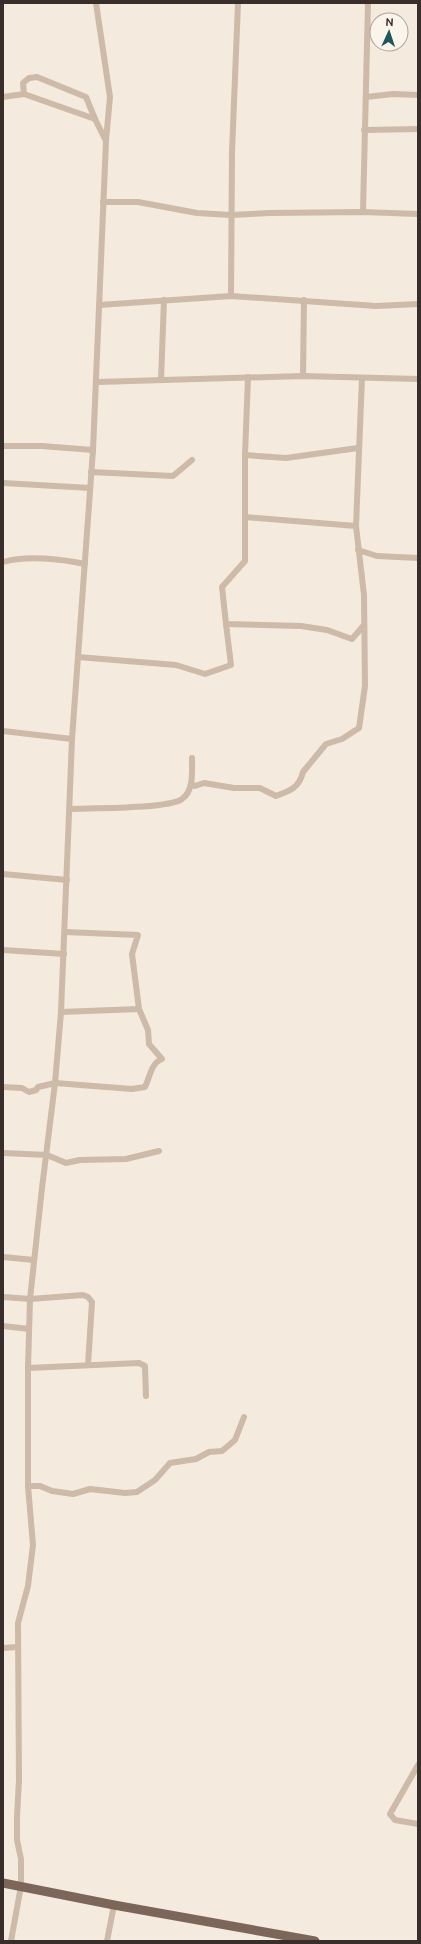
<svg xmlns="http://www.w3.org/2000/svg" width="421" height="1944" viewBox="0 0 421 1944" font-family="Ubuntu,sans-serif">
  <rect width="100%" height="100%" fill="#f4eadd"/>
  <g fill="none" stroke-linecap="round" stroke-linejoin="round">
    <g stroke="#cdbaa8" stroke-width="6">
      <path d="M96,3L110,97L106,140"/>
      <path d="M24,94L23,83L29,78L37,77L86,97L95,119"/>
      <path d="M3,97L24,94L95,119L106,141L93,450L72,739L61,1012L55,1083L42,1188L30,1299L28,1368V1486L33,1545L28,1586L18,1623L19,1780L17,1817V1840L21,1859V1886L11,1941"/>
      <path d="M366,97L393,94L418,95"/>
      <path d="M364,130L418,129"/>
      <path d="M103,202H138L197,213L231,215L270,213L363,212L418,214"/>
      <path d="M363,212L368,3"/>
      <path d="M231,296L232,152L238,3"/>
      <path d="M99,305L231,296L376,306L418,304"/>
      <path d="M303,376L304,300"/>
      <path d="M248,377L245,455V561L222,587L226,624L301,626L327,630L352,639L364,625"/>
      <path d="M161,380L164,300"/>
      <path d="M97,382L303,376L418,379"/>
      <path d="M3,446H42L93,450"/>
      <path d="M245,455L286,458L358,448"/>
      <path d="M91,472L173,476L192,460"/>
      <path d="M3,483L90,488"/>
      <path d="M245,517L356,526"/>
      <path d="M358,550L377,556L418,558"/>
      <path d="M3,562C26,555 61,559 85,564"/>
      <path d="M78,657L176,665L205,674L231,665L226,624"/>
      <path d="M3,731L72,739"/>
      <path d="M191,784L195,786L204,783L234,788H260L276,796C290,791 299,788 303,772L326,744L342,739L359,728L365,686L364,595L356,526L362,378"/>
      <path d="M70,809C91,808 168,809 182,799C194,791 192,771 192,758"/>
      <path d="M3,874L67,880"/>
      <path d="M3,950L64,954"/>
      <path d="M61,1012L139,1009"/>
      <path d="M3,1087L22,1088L29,1092L36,1090L38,1087L55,1083L132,1089L145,1087C150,1077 151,1063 162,1059L149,1044L148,1030L139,1009L132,954L138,935L65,932"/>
      <path d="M3,1153L47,1155L66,1163L80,1160L126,1159L159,1151"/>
      <path d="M3,1257L34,1260"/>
      <path d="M3,1297L30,1299L83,1295L88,1297L92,1302L88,1365"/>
      <path d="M3,1326L29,1329"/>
      <path d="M28,1368L139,1363L145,1366L146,1396"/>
      <path d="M28,1486H40L52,1491L73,1494L90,1489L125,1493L137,1492L155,1480L170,1463L196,1459L209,1452L222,1451L235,1440L244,1417"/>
      <path d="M3,1648L17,1647"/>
      <path d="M418,1765L390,1814L395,1820L418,1824"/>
      <path d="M107,1941L114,1905"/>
    </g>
    <path stroke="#7c6659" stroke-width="9" d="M3,1883L114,1905L315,1941"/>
  </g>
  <rect width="421" height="1944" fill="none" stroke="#392e29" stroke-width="8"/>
  <g transform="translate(389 32) rotate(3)"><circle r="19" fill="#fbf4ea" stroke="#ada59d"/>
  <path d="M0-3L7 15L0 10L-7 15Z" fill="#1c575d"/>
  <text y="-6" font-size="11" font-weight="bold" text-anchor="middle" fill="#392e29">N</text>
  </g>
</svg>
